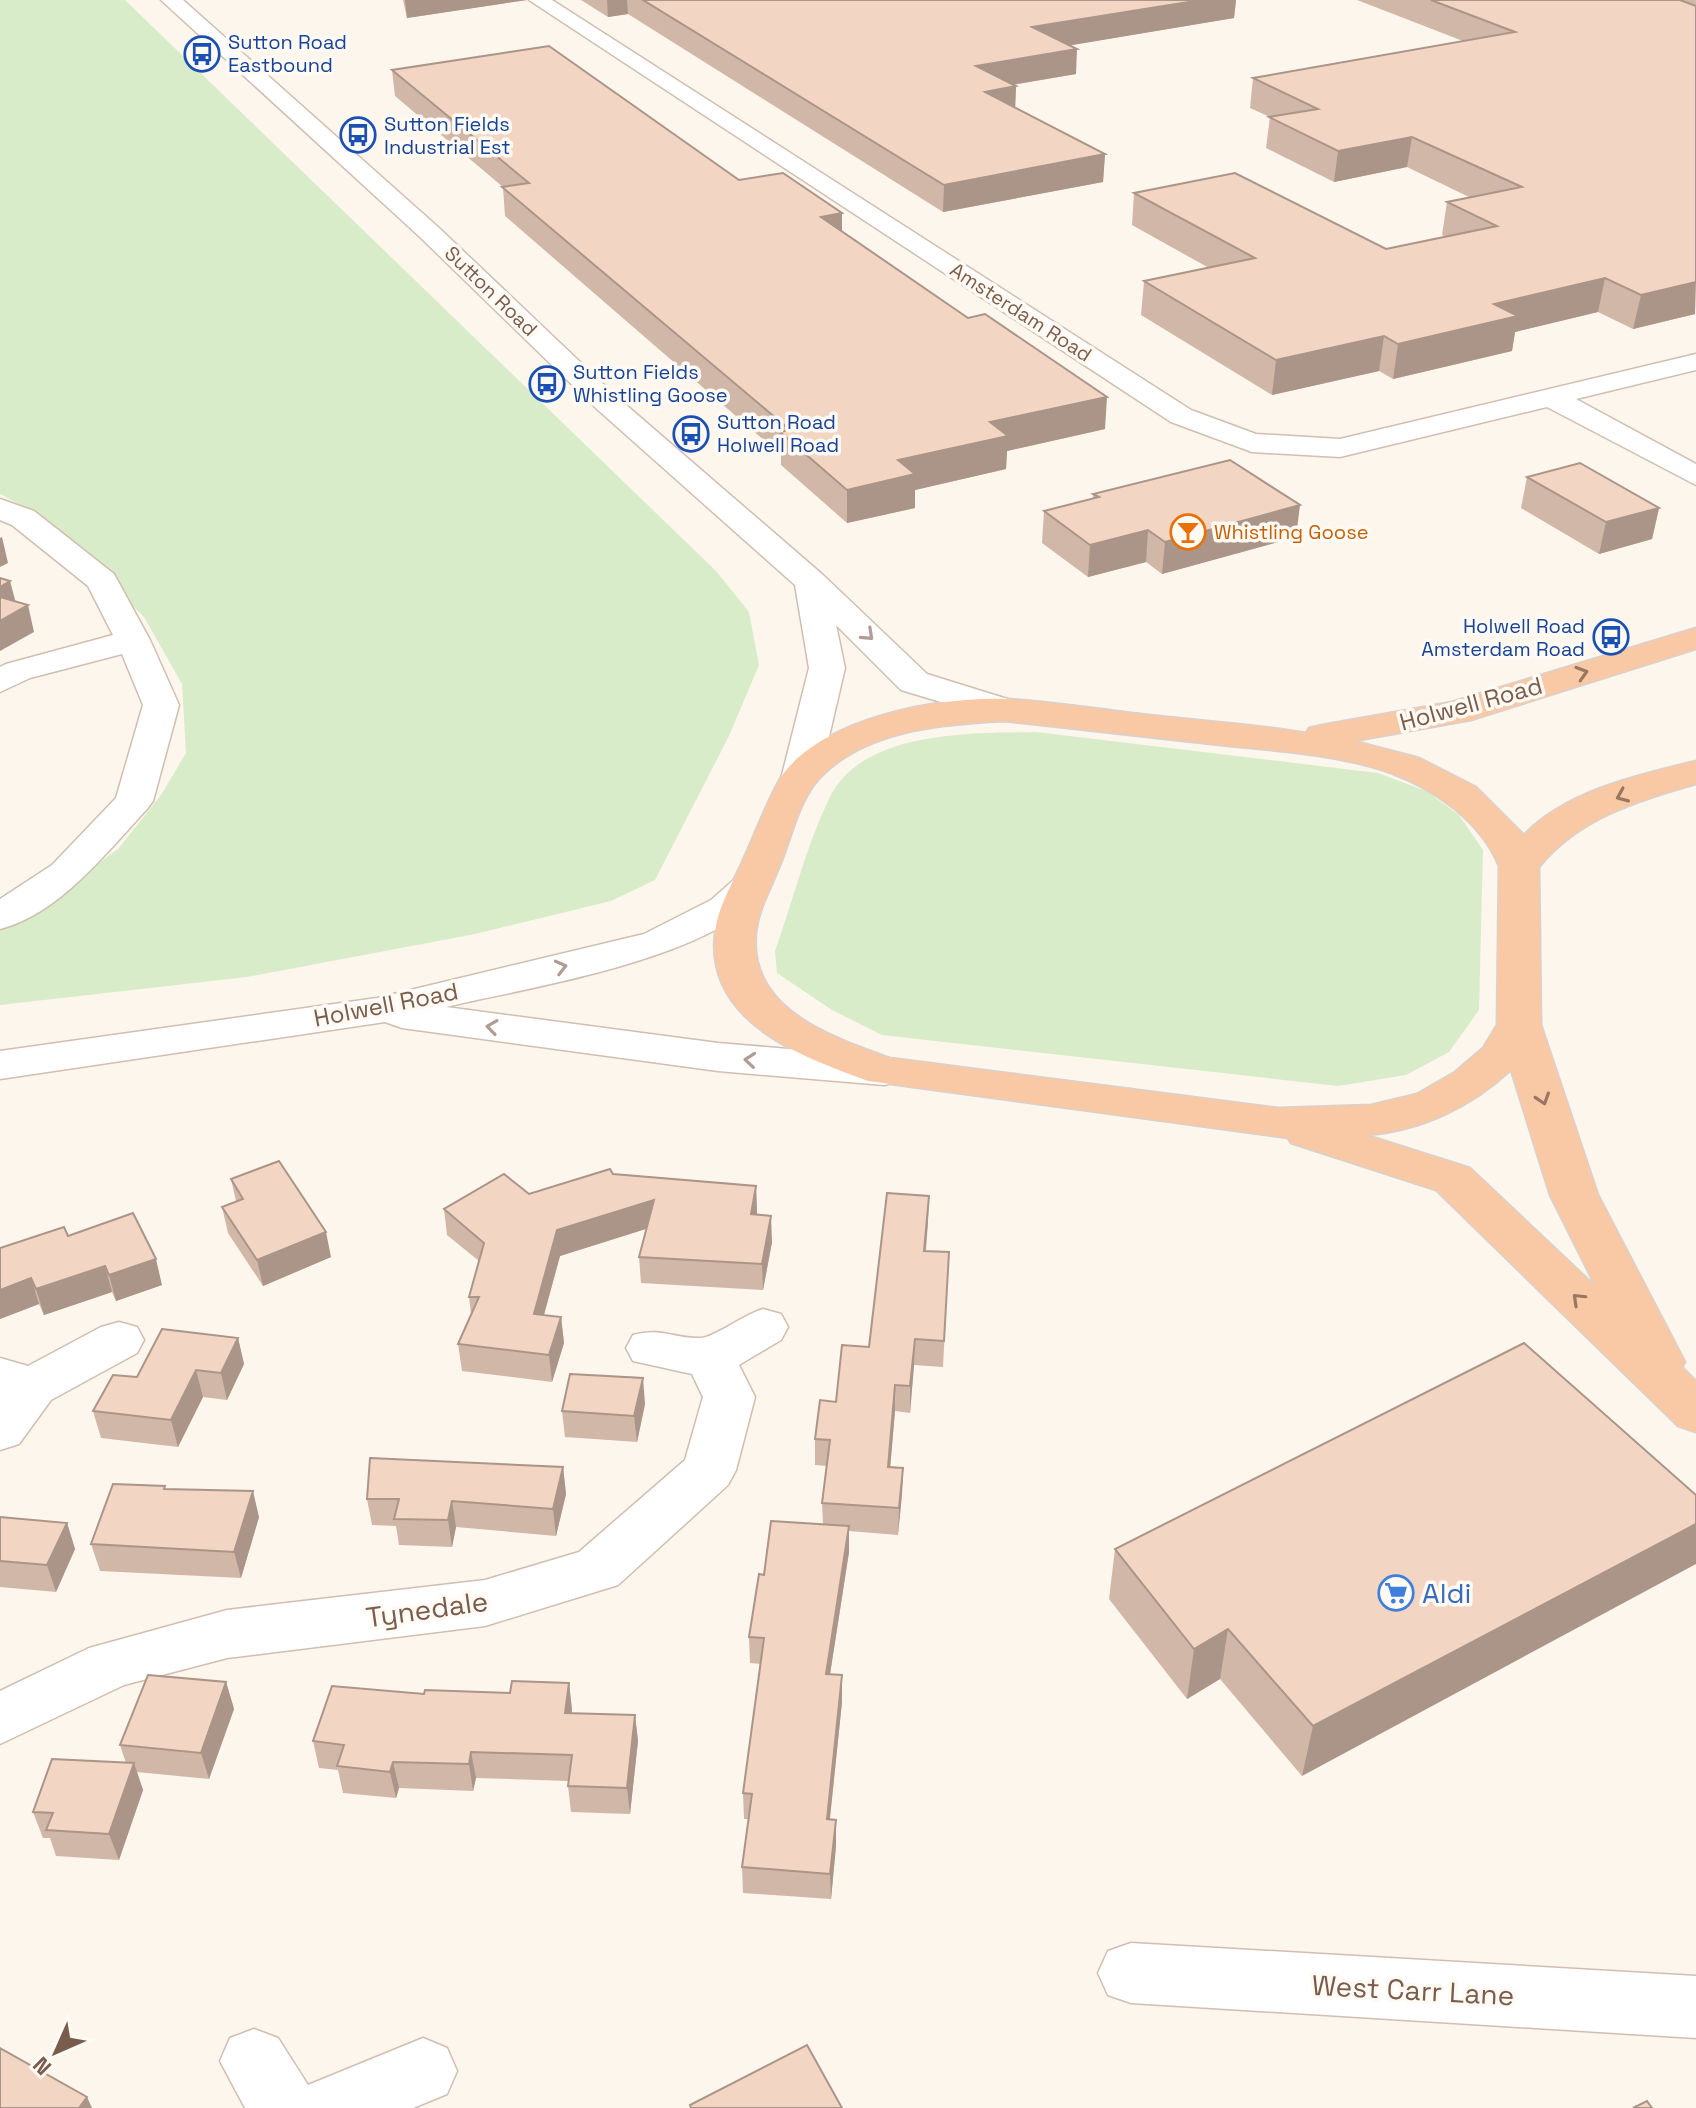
<svg xmlns="http://www.w3.org/2000/svg" width="1696" height="2108" viewBox="0 0 1696 2108" font-family="'Space Grotesk',sans-serif">
  <rect width="100%" height="100%" fill="#fdf6ec"/>
  <g fill="#d8ecc9">
    <path d="M0,0H125L716,571L749,612L759,665L729,736L655,880L611,901L475,934L247,977L0,1005V925L54,895L118,849L161,795L186,753L182,684L144,617L45,518L0,494Z"/>
    <path d="M1036,732L1378,773L1426,791L1459,815L1483,850L1479,1010L1449,1052L1406,1075L1338,1086L882,1035L832,1010L777,973L775,951C793,901 806,846 829,799C861,730 972,733 1036,732Z"/>
  </g>
  <g fill="none" stroke-linecap="round" stroke-linejoin="round">
    <defs>
      <g id="minor">
        <path d="M529,0H552L1191,410L1256,434L1340,439L1696,354V370L1576,399L1696,464V485L1547,407L1340,457L1252,452L1171,422Z"/>
        <path d="M0,499L34,511L114,574L150,640L179,705L153,801L147,809C108,851 58,915 0,929V899L52,865L116,798L143,705L122,654L30,678L0,692V667L6,664L113,635L88,586L12,525L0,520Z"/>
        <path d="M763,1309L781,1314L788,1327L781,1340L739,1365L755,1397L736,1470L728,1485L618,1585L485,1626L227,1658L124,1685L0,1744V1691L89,1648L227,1610L485,1580L579,1552L685,1460L703,1397L692,1374L633,1361L626,1348L633,1335C661,1327 675,1339 701,1338C715,1337 745,1314 763,1309Z"/>
        <path d="M119,1322L137,1327L144,1340L137,1353L51,1400L19,1444L0,1450V1358L28,1366L101,1327Z"/>
        <path d="M1131,1943L1696,1976V2038L1131,2003L1108,1995L1098,1973L1108,1951Z"/>
        <path d="M254,2029L278,2038L308,2085L423,2038L447,2048L457,2071L447,2094L413,2108H245L220,2061L230,2038Z"/>
      </g>
      <g id="tertiary">
        <path d="M161,0H183L438,227L618,398L823,575L927,674L1017,702L1022,710L1017,718L1004,721L901,690L836,625L845,668L820,775L814,783L801,786L788,783L782,775L809,668L795,585L598,410L420,237Z"/>
        <path d="M752,872L766,876L772,884C720,959 533,986 446,1007L718,1043L884,1057L900,1061L906,1071L900,1081L884,1085L718,1071L402,1028L385,1022L0,1079V1051L377,998L644,934L711,900L738,876Z"/>
      </g>
      <path id="trunk" d="M1696,628V649L1471,720L1354,741L1419,758L1476,787L1524,835C1566,791 1638,775 1696,761V784C1637,801 1579,818 1539,867L1541,1025L1598,1195L1685,1362L1682,1367L1696,1381V1432L1678,1426L1436,1190L1291,1143L1288,1138L868,1081C802,1057 705,1022 715,934C717,908 733,883 743,860C756,832 766,803 781,777C822,718 937,697 1004,699C1052,701 1101,710 1149,715C1201,721 1254,724 1306,733L1309,728L1322,725L1452,702ZM1004,721C1079,729 1154,737 1229,746C1282,751 1340,755 1391,773C1436,790 1481,822 1499,866L1497,1025L1483,1048L1455,1072L1417,1094L1371,1105L1278,1108L890,1058C831,1037 748,1009 756,933C758,911 770,890 778,870C790,843 798,803 817,781C862,730 942,724 1004,721ZM1511,1070L1550,1195L1596,1287L1470,1168L1366,1135C1421,1131 1471,1107 1511,1070Z"/>
    </defs>
    <use href="#minor" stroke="#d1beb0" stroke-width="3"/>
    <use href="#tertiary" stroke="#d1beb0" stroke-width="3"/>
    <use href="#trunk" stroke="#dad1cd" stroke-width="3"/>
    <use href="#minor" fill="#fff" fill-rule="evenodd"/>
    <use href="#tertiary" fill="#fff" fill-rule="evenodd"/>
    <use href="#trunk" fill="#f9c8a4" fill-rule="evenodd"/>
  </g>
  <g fill="#d1b7a8">
    <path d="M403,0H527L407,18Z"/>
    <path d="M581,0H1236L1234,18L1070,45L1076,74L1013,85L1016,86L1015,107L1105,154L1103,182L943,212L628,14L608,17Z"/>
    <path d="M1357,0H1696L1695,314L1633,329L1598,312L1515,332L1512,351L1393,379L1379,371L1272,395L1141,315L1144,281L1209,268L1132,225L1134,193L1386,249L1446,237L1442,235L1447,202L1471,198L1407,167L1334,182L1266,148L1270,117L1250,108L1253,78L1463,41Z"/>
    <path d="M392,70L739,180L842,231L1105,429L1007,451L1006,469L915,490V508L847,523L781,465V455L505,216L503,187L395,96Z"/>
    <path d="M1527,477L1659,508L1652,539L1599,554L1521,508Z"/>
    <path d="M1093,494L1296,537L1162,574L1146,562L1088,577L1042,543L1044,511L1093,499Z"/>
    <path d="M613,1174L756,1186L757,1215L772,1242L763,1290L641,1283L639,1257L646,1229L560,1256L544,1315L561,1317L564,1343L552,1382L462,1371L458,1344L471,1314L469,1297L479,1261L447,1235L444,1209L529,1194Z"/>
    <path d="M231,1179L331,1257L263,1286L228,1233L222,1207L236,1201Z"/>
    <path d="M928,1222L926,1251L949,1252L943,1367L914,1365L910,1413L895,1411L890,1467L903,1468L902,1494L898,1535L849,1531V1552L830,1674L842,1675V1702L830,1819L836,1846L831,1899L743,1893L742,1867L748,1819H744L743,1793L761,1664L750,1663L749,1637L764,1575L823,1524L822,1503L827,1466L815,1465V1439L836,1402L869,1347Z"/>
    <path d="M68,1236L162,1285L116,1301L112,1292L44,1315L39,1304L0,1319Z"/>
    <path d="M238,1338L244,1364L227,1400L203,1397L178,1447L101,1438L93,1411L137,1377Z"/>
    <path d="M1524,1343L1302,1776L1220,1679L1187,1699L1109,1599L1115,1549Z"/>
    <path d="M645,1404L637,1442L565,1437L562,1411Z"/>
    <path d="M563,1467L566,1494L556,1536L456,1527L452,1547L399,1545L396,1526L372,1525L367,1499Z"/>
    <path d="M166,1489L259,1517L241,1578L100,1571L91,1544Z"/>
    <path d="M0,1517L67,1523L75,1549L56,1592L0,1587Z"/>
    <path d="M226,1682L234,1709L209,1779L137,1772L143,1790L119,1860L56,1856L50,1838H43L33,1812L126,1763L120,1745Z"/>
    <path d="M569,1683L572,1713L635,1715L638,1741L630,1814L571,1812L568,1786V1781L476,1778L473,1791L399,1788L396,1798L343,1793L338,1770L319,1768L313,1741L424,1694L510,1693Z"/>
  </g>
  <g fill="#aa9588">
    <path d="M405,0H527L407,18Z"/>
    <path d="M607,0H627L628,14L608,17Z"/>
    <path d="M1201,0H1236L1234,18L1031,52L1032,27Z"/>
    <path d="M1077,49L1076,74L975,91L976,66Z"/>
    <path d="M1016,86L1015,112L985,92Z"/>
    <path d="M1412,137L1407,167L1334,182L1338,151Z"/>
    <path d="M1105,154L1103,182L943,212L944,185Z"/>
    <path d="M842,213V242L821,217Z"/>
    <path d="M1605,278L1598,312L1515,332L1512,351L1393,379L1398,344L1494,304Z"/>
    <path d="M1696,280L1695,314L1633,329L1641,295Z"/>
    <path d="M1384,336L1379,371L1272,395L1276,360Z"/>
    <path d="M1107,397L1105,429L1007,451L1006,469L915,490V508L847,523V490L898,460L990,422Z"/>
    <path d="M1300,505L1296,537L1162,574L1165,542Z"/>
    <path d="M1659,508L1652,539L1599,554L1606,522Z"/>
    <path d="M1148,530L1146,562L1088,577L1090,545Z"/>
    <path d="M2,537L8,563L0,567V538Z"/>
    <path d="M10,581L17,607L0,617V587Z"/>
    <path d="M28,605L34,632L0,651V621Z"/>
    <path d="M756,1186L757,1212L752,1240L751,1214Z"/>
    <path d="M929,1196L928,1222L923,1277L924,1251Z"/>
    <path d="M654,1200L655,1226L560,1256L537,1340L534,1314L557,1230Z"/>
    <path d="M771,1216L772,1242L763,1290L762,1264Z"/>
    <path d="M326,1232L331,1257L263,1286L257,1260Z"/>
    <path d="M156,1259L162,1285L116,1301L109,1275Z"/>
    <path d="M105,1266L112,1292L44,1315L36,1289Z"/>
    <path d="M31,1278L39,1304L0,1319V1290Z"/>
    <path d="M561,1317L564,1343L552,1382L549,1355Z"/>
    <path d="M238,1338L244,1364L227,1400L221,1373Z"/>
    <path d="M915,1339L914,1365L910,1413V1386Z"/>
    <path d="M196,1370L203,1397L178,1447L171,1420Z"/>
    <path d="M643,1378L645,1404L637,1442L634,1416Z"/>
    <path d="M895,1385V1411L888,1493V1467Z"/>
    <path d="M563,1467L566,1494L556,1536L553,1509Z"/>
    <path d="M903,1468L902,1494L898,1535L899,1508Z"/>
    <path d="M253,1491L259,1517L241,1578L234,1552Z"/>
    <path d="M452,1501L456,1527L452,1547L448,1520Z"/>
    <path d="M67,1523L75,1549L56,1592L47,1565Z"/>
    <path d="M1696,1524V1564L1302,1776L1313,1726Z"/>
    <path d="M849,1526V1552L826,1700V1674Z"/>
    <path d="M1228,1629L1220,1679L1187,1699L1194,1649Z"/>
    <path d="M842,1675V1702L827,1845V1819Z"/>
    <path d="M226,1682L234,1709L209,1779L201,1753Z"/>
    <path d="M569,1683L572,1709L568,1739L565,1713Z"/>
    <path d="M635,1715L638,1741L630,1814L627,1788Z"/>
    <path d="M471,1752L476,1778L473,1791L469,1764Z"/>
    <path d="M393,1762L399,1788L396,1798L390,1772Z"/>
    <path d="M134,1763L143,1790L119,1860L109,1834Z"/>
    <path d="M836,1820V1846L831,1899L830,1874Z"/>
    <path d="M87,2097L92,2108H79Z"/>
  </g>
  <g fill="#f3d5c3" stroke="#aa9588" stroke-width="2">
    <path d="M643,0H1201L1032,27L1077,49L976,66L1016,86L985,92L1105,154L944,185Z"/>
    <path d="M1431,0H1680L1696,6V282L1641,295L1605,278L1494,304L1518,316L1398,344L1384,336L1276,360L1144,281L1255,258L1134,193L1235,173L1386,249L1497,226L1447,202L1522,187L1412,137L1338,151L1269,117L1318,109L1253,78L1515,32Z"/>
    <path d="M549,46L739,180L783,173L842,213L821,217L968,318L985,314L1107,397L990,422L1008,436L898,460L915,474L847,490L780,432L790,430L502,187L529,183L392,70Z"/>
    <path d="M1230,460L1300,505L1165,542L1148,530L1090,545L1044,511L1099,497L1093,494Z"/>
    <path d="M1580,463L1659,508L1606,522L1527,477Z"/>
    <path d="M0,578L10,581L0,587Z"/>
    <path d="M0,597L28,605L0,621Z"/>
    <path d="M279,1161L326,1232L257,1260L222,1207L243,1199L231,1179Z"/>
    <path d="M610,1169L613,1174L756,1186L751,1214L771,1216L762,1264L639,1257L654,1200L557,1230L534,1314L561,1317L549,1355L458,1344L479,1297H469L484,1243L444,1209L504,1174L529,1194Z"/>
    <path d="M887,1193L929,1196L924,1251L949,1252L944,1341L915,1339L910,1386L895,1385L888,1467L903,1468L899,1508L822,1503L830,1440L815,1439L820,1400L836,1402L842,1345L869,1347Z"/>
    <path d="M133,1213L156,1259L109,1275L105,1266L36,1289L31,1278L0,1290V1248L64,1227L68,1236Z"/>
    <path d="M162,1329L238,1338L221,1373L196,1370L171,1420L93,1411L113,1375L137,1377Z"/>
    <path d="M1524,1343L1696,1495V1524L1313,1726L1228,1629L1194,1649L1115,1549Z"/>
    <path d="M570,1374L643,1378L634,1416L562,1411Z"/>
    <path d="M370,1458L563,1467L553,1509L452,1501L448,1520L394,1519L399,1499H367Z"/>
    <path d="M113,1484L165,1486L164,1489L253,1491L234,1552L91,1544Z"/>
    <path d="M0,1517L67,1523L47,1565L0,1561Z"/>
    <path d="M771,1521L849,1526L826,1674L842,1675L827,1819L836,1820L830,1874L742,1867L752,1794L743,1793L764,1638L749,1637L759,1574L764,1575Z"/>
    <path d="M148,1675L226,1682L201,1753L120,1745Z"/>
    <path d="M512,1681L569,1683L565,1713L635,1715L627,1788L568,1786L572,1755L471,1752L469,1764L393,1762L390,1772L337,1766L344,1745L313,1741L332,1686L424,1694L425,1690L510,1693Z"/>
    <path d="M52,1759L134,1763L109,1834L46,1830L53,1813L33,1812Z"/>
    <path d="M807,2045L842,2108H691L690,2105Z"/>
    <path d="M0,2048L87,2097L79,2108H0Z"/>
    <path d="M1647,2101L1652,2108H1633Z"/>
  </g>
  <defs><path id="oneway-chevron" d="M-2-3.5L2.5 0L-2 3.5" fill="none" stroke-width="1.6" stroke-linecap="round" stroke-linejoin="round" transform="scale(2)"/></defs>
  <g stroke="#af9d94">
    <use href="#oneway-chevron" transform="translate(868 635) rotate(43)"/>
    <use href="#oneway-chevron" transform="translate(561 967) rotate(-14)"/>
    <use href="#oneway-chevron" transform="translate(492 1027) rotate(-172)"/>
    <use href="#oneway-chevron" transform="translate(750 1060) rotate(-175)"/>
  </g>
  <g stroke="#9a7763">
    <use href="#oneway-chevron" transform="translate(1582 673) rotate(-17)"/>
    <use href="#oneway-chevron" transform="translate(1622 796) rotate(157)"/>
    <use href="#oneway-chevron" transform="translate(1543 1099) rotate(72)"/>
    <use href="#oneway-chevron" transform="translate(1578 1299) rotate(-136)"/>
  </g>
  <defs>
    <symbol id="bus-ring" viewBox="-11 -11 22 22"><circle r="9.5" fill="#fffaf3" stroke="#1a4fb4" stroke-width="1.5"/><path d="M-5-6H5V4H4V6H2V4H-2V6H-4V4H-5ZM-3.5-4V0h7V-4ZM-3.5 1.2v1.5H-2V1.2ZM2 1.2v1.5H3.5V1.2Z" fill="#1a4fb4"/></symbol>
    <symbol id="bar-ring" viewBox="-11 -11 22 22"><circle r="9.5" fill="#fffaf3" stroke="#e8710a" stroke-width="1.5"/><path d="M-6-5H6L.8 .8V4.5H3.5V6h-7V4.5H-.8V.8Z" fill="#e8710a"/></symbol>
    <symbol id="supermarket-ring" viewBox="-11 -11 22 22"><circle r="9.5" fill="#fffaf3" stroke="#3f7fe0" stroke-width="1.5"/><path d="M-6-5.5h2.5l.6 2H6L4.5 2H-2.5L-4.4-4H-6ZM-1.5 3.2a1.3 1.3 0 1 0 .1 0ZM3 3.2a1.3 1.3 0 1 0 .1 0Z" fill="#3f7fe0"/></symbol>
  </defs>
  <g fill-rule="evenodd">
    <use href="#bus-ring" x="182" y="34" width="40" height="40"/>
    <use href="#bus-ring" x="338" y="115" width="40" height="40"/>
    <use href="#bus-ring" x="527" y="364" width="40" height="40"/>
    <use href="#bus-ring" x="671" y="414" width="40" height="40"/>
    <use href="#bar-ring" x="1168" y="512" width="40" height="40"/>
    <use href="#bus-ring" x="1591" y="617" width="40" height="40"/>
    <use href="#supermarket-ring" x="1376" y="1573" width="40" height="40"/>
  </g>
  <g text-anchor="middle" stroke-width="7" stroke-linejoin="round" paint-order="stroke">
    <g font-size="20" fill="#164399" stroke="#fffaf3" text-anchor="start">
      <text x="228" y="49">Sutton Road<tspan x="228" dy="23">Eastbound</tspan></text>
      <text x="384" y="131">Sutton Fields<tspan x="384" dy="23">Industrial Est</tspan></text>
      <text x="573" y="379">Sutton Fields<tspan x="573" dy="23">Whistling Goose</tspan></text>
      <text x="717" y="429">Sutton Road<tspan x="717" dy="23">Holwell Road</tspan></text>
      <text x="1585" y="633" text-anchor="end">Holwell Road<tspan x="1585" dy="23">Amsterdam Road</tspan></text>
    </g>
    <g font-size="20" fill="#7a5c4d" stroke="#fffaf3">
      <text transform="translate(491 291) rotate(44)" y="7">Sutton Road</text>
      <text transform="translate(1021 312) rotate(33)" y="7">Amsterdam Road</text>
    </g>
    <g font-size="20" fill="#c56008" stroke="#fffaf3" text-anchor="start">
      <text x="1214" y="539">Whistling Goose</text>
    </g>
    <g font-size="24" fill="#7a5c4d" stroke="#fffaf3">
      <text transform="translate(1471 704) rotate(-15)" y="8">Holwell Road</text>
      <text transform="translate(386 1005) rotate(-11)" y="8">Holwell Road</text>
    </g>
    <g font-size="28" fill="#366cbe" stroke="#fffaf3" text-anchor="start">
      <text x="1422" y="1603">Aldi</text>
    </g>
    <g font-size="28" fill="#7a5c4d" stroke="#fffaf3">
      <text transform="translate(427 1609) rotate(-8)" y="10">Tynedale</text>
      <text transform="translate(1413 1990) rotate(3)" y="10">West Carr Lane</text>
    </g>
  </g>
  <g transform="translate(56 2052) rotate(225)" stroke="#fffaf3" stroke-width="6" paint-order="stroke">
  <path d="M0-6L14 30L0 20L-14 30Z" fill="#7a5c4d"/>
  <text y="-12" font-size="22" font-weight="bold" text-anchor="middle" fill="#7a5c4d">N</text>
  </g>
</svg>
